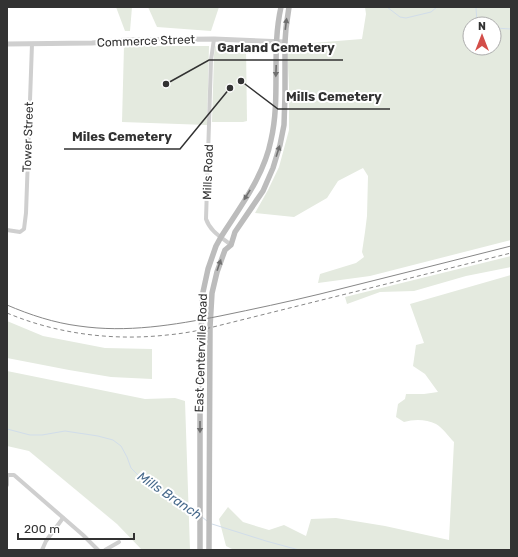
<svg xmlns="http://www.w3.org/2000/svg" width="518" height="557" viewBox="0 0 518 557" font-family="Rubik,sans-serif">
  <rect width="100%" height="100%" fill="#fff"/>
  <g fill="#e4eadf" fill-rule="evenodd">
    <path d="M116,7H132L130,31H125Z"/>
    <path d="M148,7H219L211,31L157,27Z"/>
    <path d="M365,7H511V240L370,276L318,283L320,274L356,263L364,257L362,252L365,232L367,216L368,176L363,168L338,181L327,198L294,217L255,213L268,190L279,167L289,130V87L287,45L362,39L366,14ZM470,24H494V48H470Z"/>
    <path d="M217,44L246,46L247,121L243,122H212L214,55L215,47Z"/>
    <path d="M124,46H209L207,125L122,122Z"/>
    <path d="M511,256V267L466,276L414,291L380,292L347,304L345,297Z"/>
    <path d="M511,275V550H234L226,546L219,519L228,507L243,522L269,530L284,525L306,536L311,519L336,518L385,526L449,540L454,442C449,437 442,427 436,424C426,419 414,419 404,422L396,417L398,404L405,399L406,394H424L438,392L425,374L413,366L416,345L424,343L410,304Z"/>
    <path d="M7,321L43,336L105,348L152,349V379L111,377L69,370L7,358Z"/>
    <path d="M7,371L145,399L175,398L185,401L190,550H142L117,524L29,451L7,446Z"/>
  </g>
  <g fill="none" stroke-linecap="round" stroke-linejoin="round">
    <g stroke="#d1ddea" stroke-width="1">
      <path d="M387,7L400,17L406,18L431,12L437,7"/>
      <path d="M475,7L476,8L477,22L478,24"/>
      <path d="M494,28L511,29"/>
      <path d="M7,429L30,435H42L65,431L98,436L113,440L121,446L127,457L131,468L138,475L167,497L197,515"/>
      <path d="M202,517L207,521"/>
      <path d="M212,524L266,541L299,550"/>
    </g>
    <g stroke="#cfcfcf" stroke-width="4">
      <path d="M214,39L211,60L206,219C210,231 221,237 231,245"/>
      <path d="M7,230L20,232L24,229L26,213L32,44"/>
      <path d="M7,485V477L8,475H14L83,535L98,550"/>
      <path d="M42,550L46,541L63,518"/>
      <path d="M105,550L119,542"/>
    </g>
    <path stroke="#cfcfcf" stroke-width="5" d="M7,44L92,43L127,40L214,39L285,42"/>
    <g stroke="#bcbcbc" stroke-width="5.5">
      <path d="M200,550V376L202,304L203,292L208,269L216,246L221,237C240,207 264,176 271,140C281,97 271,51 281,7"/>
      <path d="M209,550L210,327L212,293L217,272L225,250L231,245L235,232L263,191L273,168L280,145L284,125L285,94V42L286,28L289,7"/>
    </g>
    <path stroke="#878787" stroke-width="1" d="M7,305C30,315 55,323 79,326C127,333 174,325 220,316C254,309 287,302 320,294C384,278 448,262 511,246"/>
    <path stroke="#878787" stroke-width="1" stroke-dasharray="4 3" stroke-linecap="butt" d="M7,313C57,334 113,341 167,335C179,334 190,332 201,330L511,253"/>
  </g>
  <defs><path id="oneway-solid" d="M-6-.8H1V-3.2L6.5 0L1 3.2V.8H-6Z"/></defs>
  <g fill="#707070">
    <use href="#oneway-solid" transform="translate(286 24) rotate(-83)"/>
    <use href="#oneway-solid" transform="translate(276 71) rotate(92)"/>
    <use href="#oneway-solid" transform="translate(278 151) rotate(-72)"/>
    <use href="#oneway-solid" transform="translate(247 195) rotate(122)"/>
    <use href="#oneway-solid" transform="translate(219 265) rotate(-71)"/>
    <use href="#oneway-solid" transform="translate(200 427) rotate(90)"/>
  </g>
  <g text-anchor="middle" stroke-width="4" stroke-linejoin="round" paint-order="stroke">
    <g font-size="12" fill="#323232" stroke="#fff">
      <text transform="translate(146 41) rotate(-2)" y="4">Commerce Street</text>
      <text transform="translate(28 137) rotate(-88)" y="4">Tower Street</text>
      <text transform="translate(208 172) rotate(-88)" y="4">Mills Road</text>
      <text transform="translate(201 353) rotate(-88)" y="4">East Centerville Road</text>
    </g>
    <g font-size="13" font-style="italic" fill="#486a8c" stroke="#fff">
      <text transform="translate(170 495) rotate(34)" y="5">Mills Branch</text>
    </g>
  </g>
  <path fill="none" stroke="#323232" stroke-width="1.5" d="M166 84L209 60H343M241 81L278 109H390M230 88L180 149H64"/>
  <g fill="#323232" stroke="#fff" stroke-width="1.5">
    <circle cx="166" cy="84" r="4"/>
    <circle cx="241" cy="81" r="4"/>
    <circle cx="230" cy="88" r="4"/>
  </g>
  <g font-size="13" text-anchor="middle" font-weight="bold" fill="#323232" stroke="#fff" stroke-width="4" stroke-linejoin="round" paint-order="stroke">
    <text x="276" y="52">Garland Cemetery</text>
    <text x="334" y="101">Mills Cemetery</text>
    <text x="122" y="141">Miles Cemetery</text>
  </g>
  <rect width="518" height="557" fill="none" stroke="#323232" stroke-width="16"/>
  <g transform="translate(482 36)"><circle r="19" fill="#ffffff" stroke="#adadad"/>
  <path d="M0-3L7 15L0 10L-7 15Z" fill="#d34e49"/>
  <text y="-6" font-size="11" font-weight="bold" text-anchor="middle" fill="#323232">N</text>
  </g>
  <path d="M18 533v6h116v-6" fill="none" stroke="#323232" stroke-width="2"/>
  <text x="24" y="533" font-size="12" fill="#323232" stroke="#ffffff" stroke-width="3" paint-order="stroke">200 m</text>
</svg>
